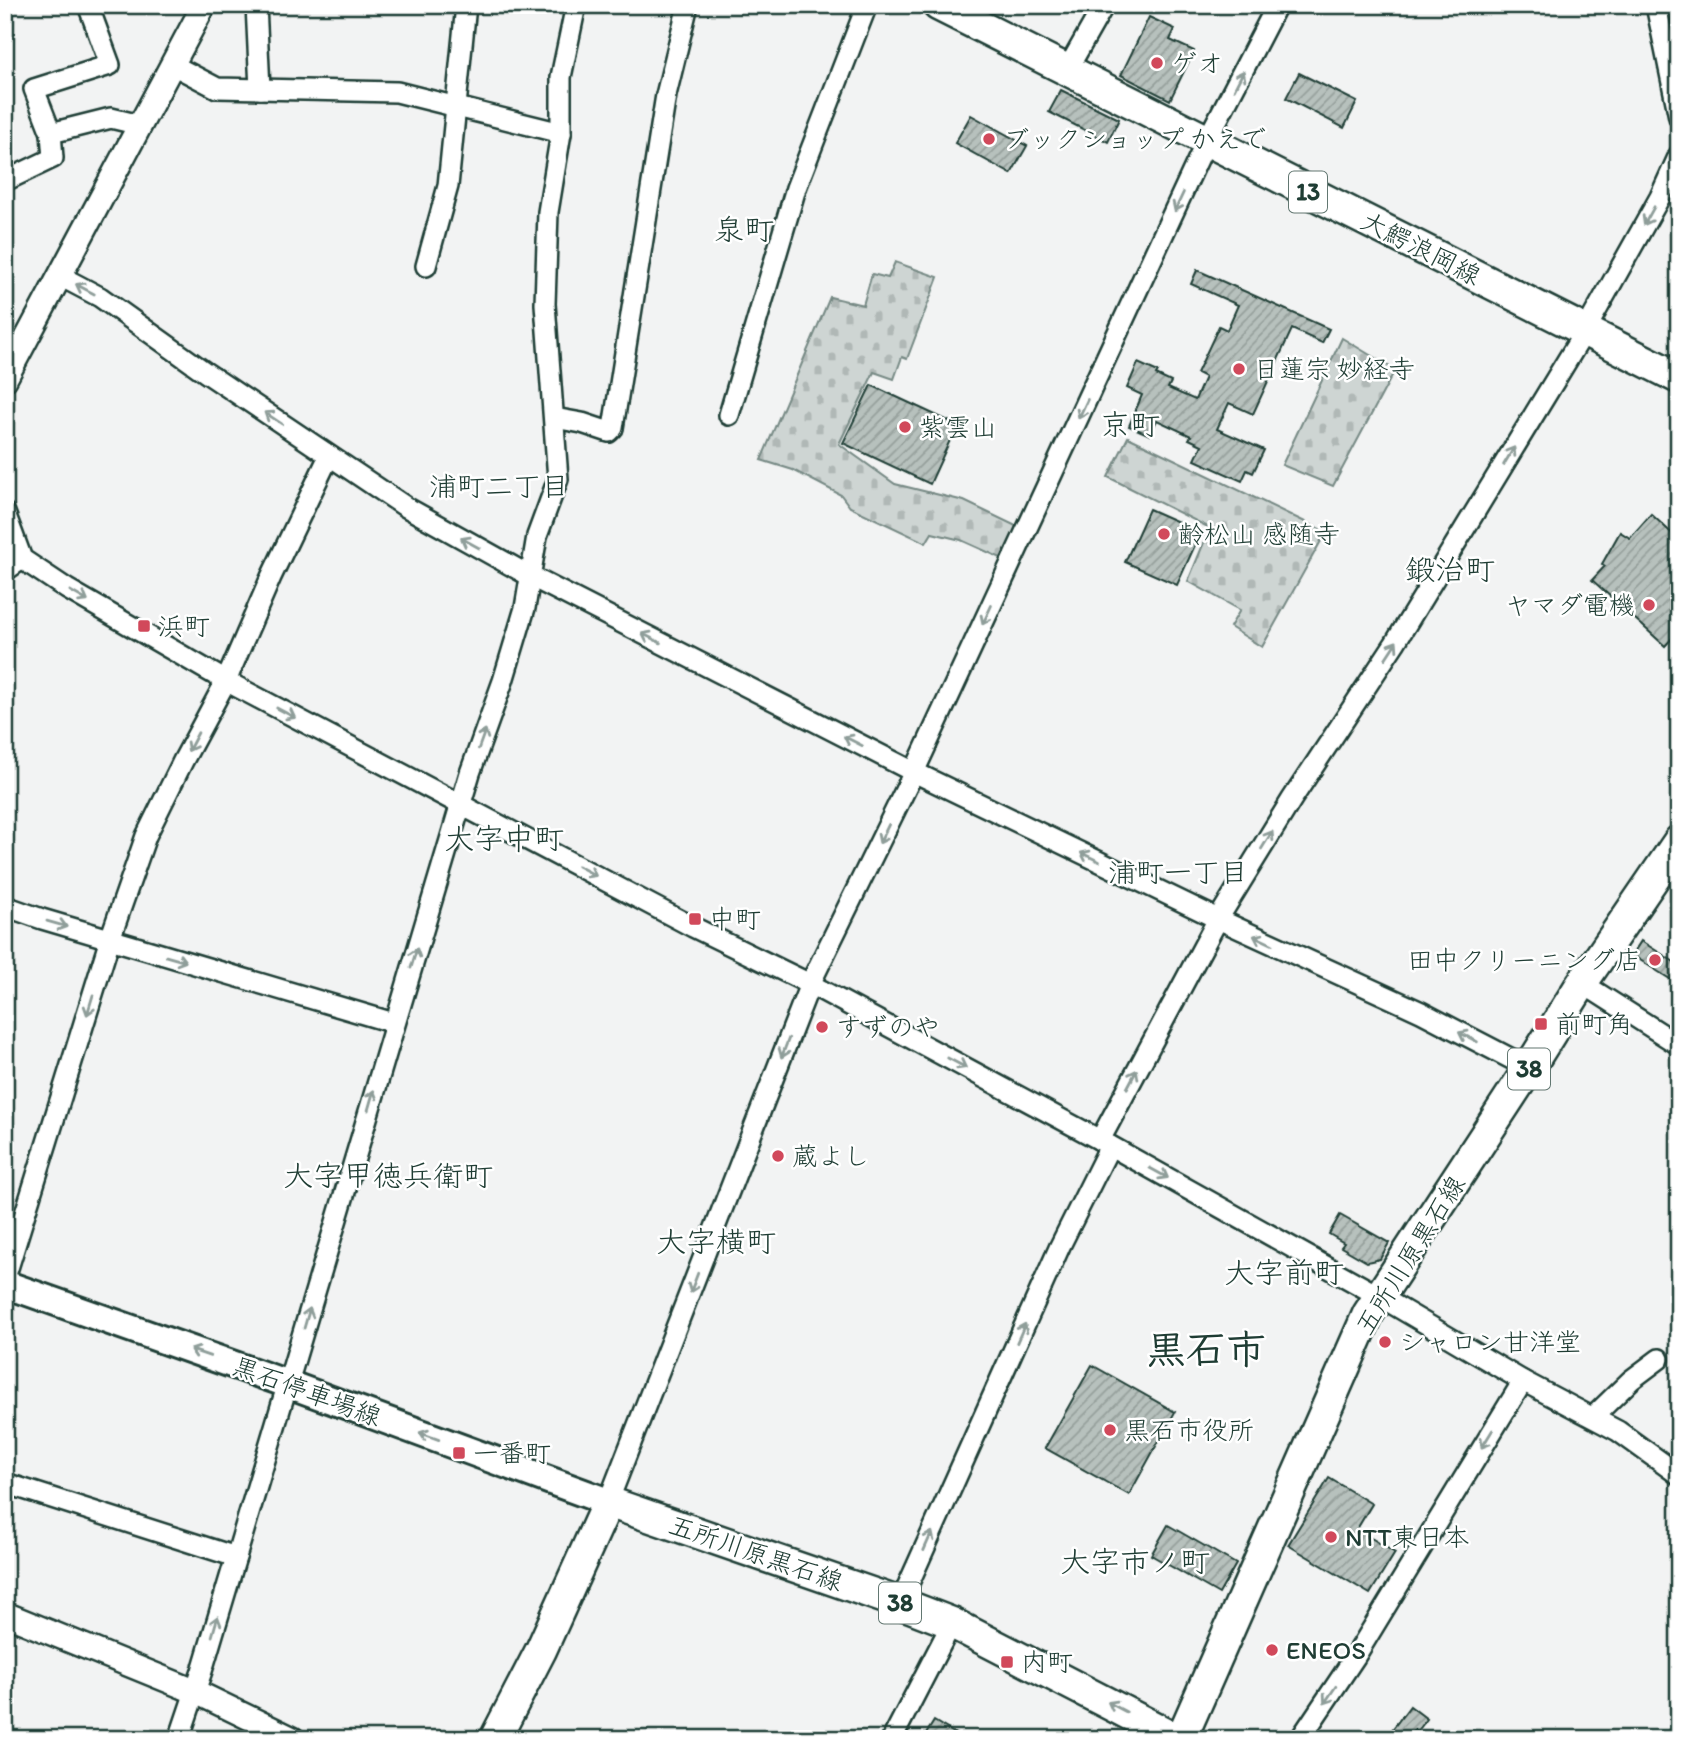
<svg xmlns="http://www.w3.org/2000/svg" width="1684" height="1744" viewBox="0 0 1684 1744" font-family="Itim,'Klee One',sans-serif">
  <defs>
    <pattern id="cemetery-stones" width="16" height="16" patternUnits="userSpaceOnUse" patternTransform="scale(1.75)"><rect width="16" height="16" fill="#ced5d3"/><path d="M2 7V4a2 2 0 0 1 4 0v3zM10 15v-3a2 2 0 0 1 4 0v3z" fill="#b0b8b6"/></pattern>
    <pattern id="building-hatch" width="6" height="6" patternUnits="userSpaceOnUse" patternTransform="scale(1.75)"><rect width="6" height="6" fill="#b7c1bd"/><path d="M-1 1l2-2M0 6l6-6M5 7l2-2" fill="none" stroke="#949e9a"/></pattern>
  </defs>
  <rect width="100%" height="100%" fill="#f2f3f3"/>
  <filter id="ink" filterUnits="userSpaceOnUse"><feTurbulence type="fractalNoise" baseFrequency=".0143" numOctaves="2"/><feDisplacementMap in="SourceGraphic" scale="14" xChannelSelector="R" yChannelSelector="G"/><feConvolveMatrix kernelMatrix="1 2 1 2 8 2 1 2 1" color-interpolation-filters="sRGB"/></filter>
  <g filter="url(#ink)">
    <g fill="url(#cemetery-stones)" stroke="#768984" stroke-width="2">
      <path d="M895,262L938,277L907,359L902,357L894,379L874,372L839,444L895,484L964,501L1016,526L1003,559L961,540L932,533L926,543L850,507L841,495L793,470L761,460L830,297L863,305L872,274L888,278Z"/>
      <path d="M1342,338L1395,370L1333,486L1282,465Z"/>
      <path d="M1128,437L1326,532L1262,647L1230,627L1240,610L1188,581L1210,528L1108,477Z"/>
    </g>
    <g fill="url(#building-hatch)" stroke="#1f3d34" stroke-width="2">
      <path d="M1149,17L1175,29L1170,40L1194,51L1170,100L1121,75Z"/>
      <path d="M1299,73L1357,102L1344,128L1286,98Z"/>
      <path d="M1061,90L1119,119L1108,142L1049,112Z"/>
      <path d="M971,115L1027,146L1011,174L955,143Z"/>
      <path d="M1197,270L1329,329L1322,343L1292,329L1253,414L1229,403L1217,429L1264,450L1253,473L1247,470L1242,481L1195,460L1202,445L1189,439L1191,436L1157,420L1150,435L1129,426L1142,395L1127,388L1138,363L1158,372L1156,375L1171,382L1168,388L1195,400L1205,377L1197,373L1219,326L1227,330L1238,305L1191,284Z"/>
      <path d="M871,385L957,425L930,484L843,443Z"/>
      <path d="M1149,509L1201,532L1177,585L1125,562Z"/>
      <path d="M1651,514L1679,540V631L1665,646L1592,580L1605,566L1602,564L1620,532L1630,538Z"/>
      <path d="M1641,941L1679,965V973L1673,981L1632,955Z"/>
      <path d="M1340,1215L1389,1243L1380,1259L1367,1262L1341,1247L1344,1243L1329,1234Z"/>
      <path d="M1092,1365L1175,1412L1129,1495L1045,1448Z"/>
      <path d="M1329,1478L1372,1504L1357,1529L1395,1553L1370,1594L1288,1545Z"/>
      <path d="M1168,1525L1236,1564L1219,1594L1151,1555Z"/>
      <path d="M1410,1706L1427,1719L1417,1732L1414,1730L1408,1739H1385Z"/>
      <path d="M934,1721L964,1739H923Z"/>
    </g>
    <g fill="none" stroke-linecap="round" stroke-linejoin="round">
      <defs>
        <g id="minor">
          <path d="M256,5L260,89"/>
          <path d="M1656,5L1679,117"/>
          <path d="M173,65L217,88L397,92L561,133"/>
          <path d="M1067,70L1104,5"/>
          <path d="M51,133L111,118L140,125"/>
          <path d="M5,181L53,158L51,133L34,89L110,65L88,5"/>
          <path d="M426,266L448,186L466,5"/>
          <path d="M60,276L100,297L205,372L406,507L530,576L914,772L1218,919L1421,1012L1529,1068"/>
          <path d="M729,415L796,188L867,5"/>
          <path d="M554,418L582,423L609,432L613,428L666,95L688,5"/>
          <path d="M5,513L22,559L67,589L226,681L693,927L810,984L1100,1140L1379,1296L1523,1381L1618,1431L1679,1475"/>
          <path d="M5,571L22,559"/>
          <path d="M5,906L42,919L394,1023"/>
          <path d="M1582,983L1679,1045"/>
          <path d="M1100,1140L1218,919L1292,799L1395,643L1585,331L1660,197L1679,155"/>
          <path d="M5,1278L110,939L146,836L183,761L226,681L271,577L329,456"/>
          <path d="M1593,1417L1631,1380L1659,1359"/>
          <path d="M5,1483L236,1557"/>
          <path d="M608,1502L810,984L914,772L1207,140L1277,5"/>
          <path d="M900,1603L1060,1246L1110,1146"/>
          <path d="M179,1739L202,1671L470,773L503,681L525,608L537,536L558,479L545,304L548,212L561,133V77L576,5"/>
          <path d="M892,1739L952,1623"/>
          <path d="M1300,1739L1355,1657L1523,1381"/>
        </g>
        <g id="tertiary">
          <path d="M5,379L204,5"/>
          <path d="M5,1614L194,1691L293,1739"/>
        </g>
        <path id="secondary" d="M5,1284L288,1384L608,1502"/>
        <g id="primary">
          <path d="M938,5L1679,378"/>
          <path d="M495,1739L541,1650L608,1502L900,1603L952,1623L1177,1739"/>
          <path d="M1181,1739L1368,1314L1529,1068L1582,983L1679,841"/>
        </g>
      </defs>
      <use href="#minor" stroke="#1f3d34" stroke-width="24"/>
      <use href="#tertiary" stroke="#1f3d34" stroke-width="28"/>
      <use href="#secondary" stroke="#1f3d34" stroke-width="32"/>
      <use href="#primary" stroke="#1f3d34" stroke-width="35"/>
      <use href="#minor" stroke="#fff" stroke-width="19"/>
      <use href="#tertiary" stroke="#fff" stroke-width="23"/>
      <use href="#secondary" stroke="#fff" stroke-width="26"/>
      <use href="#primary" stroke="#fff" stroke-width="30"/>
    </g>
    <defs><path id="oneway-shaft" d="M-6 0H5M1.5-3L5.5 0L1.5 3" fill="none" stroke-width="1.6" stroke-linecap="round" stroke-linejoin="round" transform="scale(1.75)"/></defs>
    <g stroke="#8f9e9a">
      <use href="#oneway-shaft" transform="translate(1239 80) rotate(-63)"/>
      <use href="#oneway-shaft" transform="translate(1179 202) rotate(115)"/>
      <use href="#oneway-shaft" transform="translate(1649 216) rotate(119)"/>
      <use href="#oneway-shaft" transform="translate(85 289) rotate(-152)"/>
      <use href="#oneway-shaft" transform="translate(1083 409) rotate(115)"/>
      <use href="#oneway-shaft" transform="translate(273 418) rotate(-146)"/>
      <use href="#oneway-shaft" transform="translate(1509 456) rotate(-59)"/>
      <use href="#oneway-shaft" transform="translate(470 543) rotate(-151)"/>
      <use href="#oneway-shaft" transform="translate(79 596) rotate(30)"/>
      <use href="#oneway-shaft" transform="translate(987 615) rotate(115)"/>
      <use href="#oneway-shaft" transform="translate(651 638) rotate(-153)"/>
      <use href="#oneway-shaft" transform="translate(1391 650) rotate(-57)"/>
      <use href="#oneway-shaft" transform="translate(286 713) rotate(28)"/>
      <use href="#oneway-shaft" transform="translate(482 739) rotate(-70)"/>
      <use href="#oneway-shaft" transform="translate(853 741) rotate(-153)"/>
      <use href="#oneway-shaft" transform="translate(193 742) rotate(118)"/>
      <use href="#oneway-shaft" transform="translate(884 834) rotate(116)"/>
      <use href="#oneway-shaft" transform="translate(1267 840) rotate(-58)"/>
      <use href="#oneway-shaft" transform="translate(1090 857) rotate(-154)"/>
      <use href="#oneway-shaft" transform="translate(587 871) rotate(28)"/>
      <use href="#oneway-shaft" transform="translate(57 924) rotate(16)"/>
      <use href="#oneway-shaft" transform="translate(1263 940) rotate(-155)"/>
      <use href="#oneway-shaft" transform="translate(414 958) rotate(-73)"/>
      <use href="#oneway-shaft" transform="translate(176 959) rotate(16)"/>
      <use href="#oneway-shaft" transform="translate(90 1005) rotate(107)"/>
      <use href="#oneway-shaft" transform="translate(1468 1037) rotate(-153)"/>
      <use href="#oneway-shaft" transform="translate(785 1048) rotate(111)"/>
      <use href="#oneway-shaft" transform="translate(957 1063) rotate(28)"/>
      <use href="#oneway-shaft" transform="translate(1132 1079) rotate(-62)"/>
      <use href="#oneway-shaft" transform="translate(371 1100) rotate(-74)"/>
      <use href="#oneway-shaft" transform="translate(1159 1173) rotate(29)"/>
      <use href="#oneway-shaft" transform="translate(694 1283) rotate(111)"/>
      <use href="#oneway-shaft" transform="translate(307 1318) rotate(-74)"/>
      <use href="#oneway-shaft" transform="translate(1021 1333) rotate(-66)"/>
      <use href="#oneway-shaft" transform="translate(200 1353) rotate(-161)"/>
      <use href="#oneway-shaft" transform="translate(429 1436) rotate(-160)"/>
      <use href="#oneway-shaft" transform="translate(1487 1439) rotate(122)"/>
      <use href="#oneway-shaft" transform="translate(928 1541) rotate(-66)"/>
      <use href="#oneway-shaft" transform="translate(215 1626) rotate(-74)"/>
      <use href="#oneway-shaft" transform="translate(1330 1695) rotate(124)"/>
      <use href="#oneway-shaft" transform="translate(1117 1707) rotate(-152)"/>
    </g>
  </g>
  <g fill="#d1495b" stroke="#fff" stroke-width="2.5">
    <circle cx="1157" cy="63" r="7"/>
    <circle cx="989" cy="139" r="7"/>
    <circle cx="1239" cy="369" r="7"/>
    <circle cx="905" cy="427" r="7"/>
    <circle cx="1164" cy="534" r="7"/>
    <circle cx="1649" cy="605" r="7"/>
    <rect x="137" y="619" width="14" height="14" rx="3.5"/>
    <rect x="688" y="912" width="14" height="14" rx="3.5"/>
    <circle cx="1655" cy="960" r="7"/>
    <rect x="1534" y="1017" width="14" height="14" rx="3.5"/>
    <circle cx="822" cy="1027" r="7"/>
    <circle cx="778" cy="1156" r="7"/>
    <circle cx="1385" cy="1342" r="7"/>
    <circle cx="1110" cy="1430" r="7"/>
    <rect x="452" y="1446" width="14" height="14" rx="3.5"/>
    <circle cx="1331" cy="1537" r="7"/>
    <circle cx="1272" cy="1650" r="7"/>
    <rect x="1000" y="1655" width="14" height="14" rx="3.5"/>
  </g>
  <g text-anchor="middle" stroke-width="5" stroke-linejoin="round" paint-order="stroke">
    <g fill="#fff" stroke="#627771" stroke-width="2">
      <rect x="1289" y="171.5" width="38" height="41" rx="5"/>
      <rect x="1508" y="1048.5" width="42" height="41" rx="5"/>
      <rect x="879" y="1582.5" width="42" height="41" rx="5"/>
    </g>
    <g font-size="24" font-weight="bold" fill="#1f3d34">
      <text x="1308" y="200">13</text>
      <text x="1529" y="1077">38</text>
      <text x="900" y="1611">38</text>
    </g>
    <g font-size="26" fill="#1f3d34" stroke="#fff" text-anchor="start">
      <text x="1171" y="72">ゲオ</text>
      <text x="1003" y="148">ブックショップ かえで</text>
      <text x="1253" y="378">日蓮宗 妙経寺</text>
      <text x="919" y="436">紫雲山</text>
      <text x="1178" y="543">齢松山 感随寺</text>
      <text x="1635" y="614" text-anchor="end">ヤマダ電機</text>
      <text x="158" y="635">浜町</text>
      <text x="709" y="928">中町</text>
      <text x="1641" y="969" text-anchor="end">田中クリーニング店</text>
      <text x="1555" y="1033">前町角</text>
      <text x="836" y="1036">すずのや</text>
      <text x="792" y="1165">蔵よし</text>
      <text x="1399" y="1351">シャロン甘洋堂</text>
      <text x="1124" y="1439">黒石市役所</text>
      <text x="473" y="1462">一番町</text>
      <text x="1345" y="1546">NTT東日本</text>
      <text x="1286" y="1659">ENEOS</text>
      <text x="1021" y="1671">内町</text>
    </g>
    <g font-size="26" fill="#1f3d34" stroke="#fff">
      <text transform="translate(1421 248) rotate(27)" y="9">大鰐浪岡線</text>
      <text transform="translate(1410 1255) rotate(-58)" y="9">五所川原黒石線</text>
      <text transform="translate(307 1391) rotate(20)" y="9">黒石停車場線</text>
      <text transform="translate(756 1553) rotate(19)" y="9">五所川原黒石線</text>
    </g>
    <g font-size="28" fill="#1f3d34" stroke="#fff">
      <text x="499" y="496">浦町二丁目</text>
      <text x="1178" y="882">浦町一丁目</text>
    </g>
    <g font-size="30" fill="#1f3d34" stroke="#fff">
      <text x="744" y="240">泉町</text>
      <text x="1130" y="435">京町</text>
      <text x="1450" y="580">鍛治町</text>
      <text x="504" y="849">大字中町</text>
      <text x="388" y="1186">大字甲徳兵衛町</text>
      <text x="716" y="1252">大字横町</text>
      <text x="1284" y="1283">大字前町</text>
      <text x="1135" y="1572">大字市ノ町</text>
    </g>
    <g font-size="40" font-weight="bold" fill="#1f3d34" stroke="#fff">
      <text x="1206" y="1363">黒石市</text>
    </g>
  </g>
  <rect width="1684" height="1744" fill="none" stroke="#fff" stroke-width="28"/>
  <rect x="14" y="14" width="1656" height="1716" fill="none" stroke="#1f3d34" stroke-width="2.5" filter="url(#ink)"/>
</svg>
